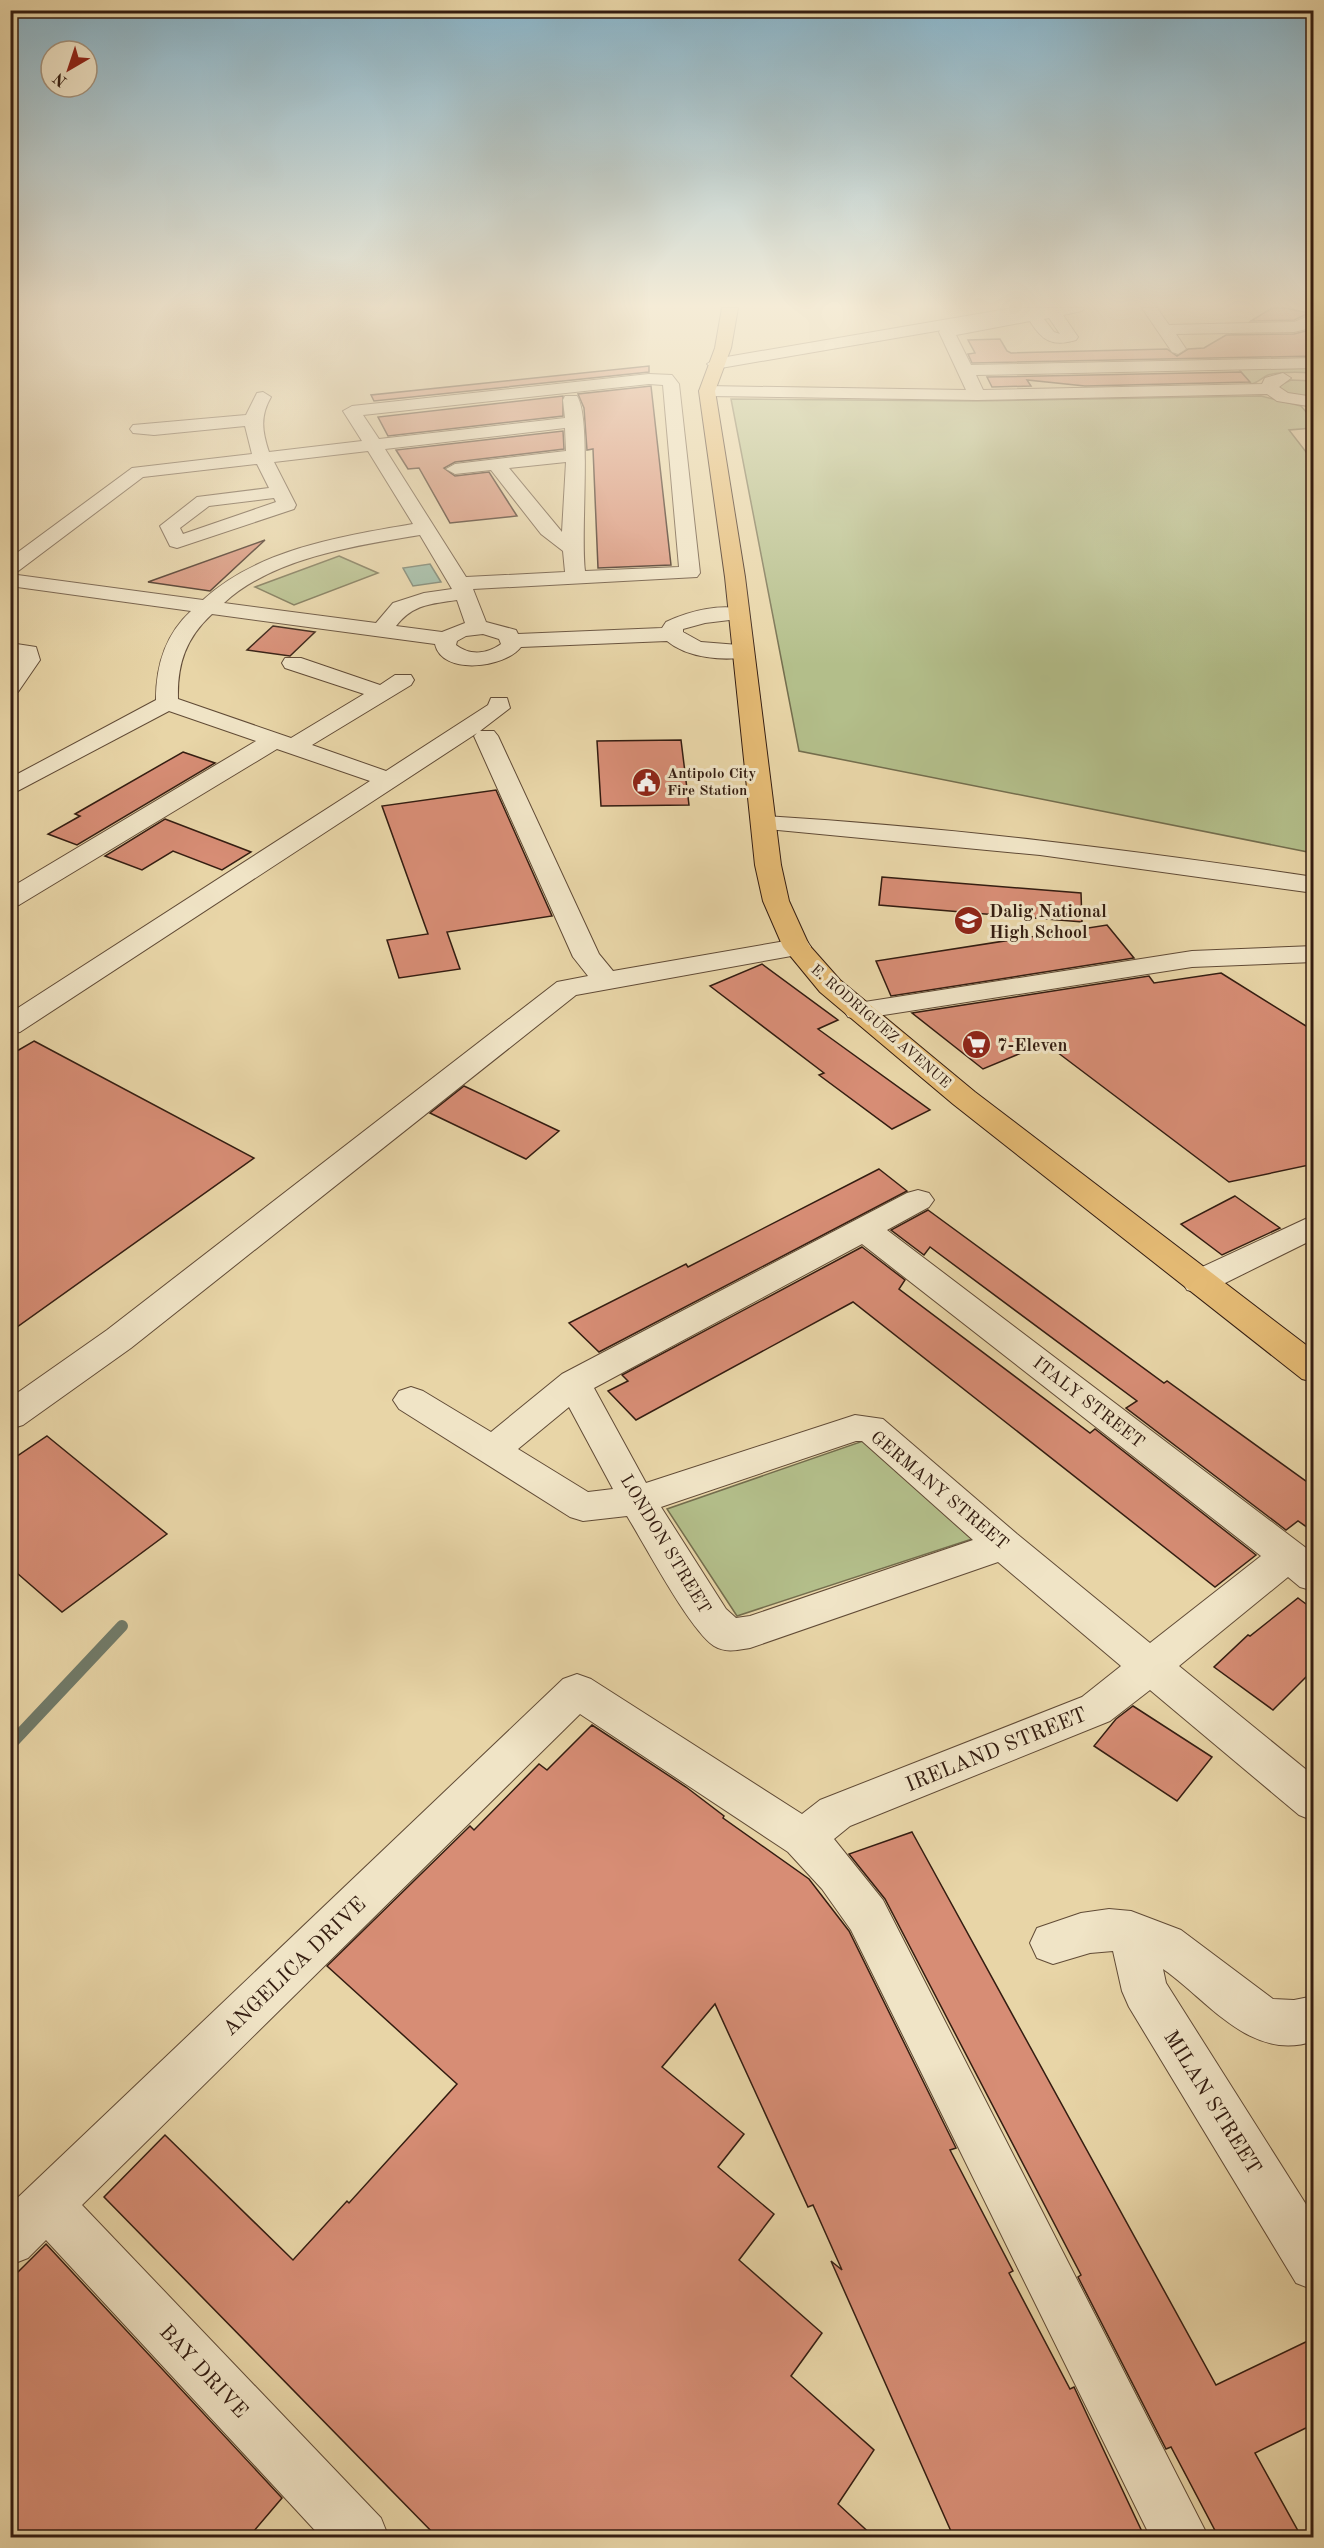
<svg xmlns="http://www.w3.org/2000/svg" width="1324" height="2548" viewBox="0 0 1324 2548" font-family="'Old Standard TT',serif">
  <rect width="100%" height="100%" fill="#e8d5a7"/>
  <filter id="stains"><feTurbulence type="fractalNoise" baseFrequency=".00333" numOctaves="4"/><feColorMatrix values="0 0 0 0 .2 0 0 0 0 .09 0 0 0 0 .02 0 0 0 .5 -.17"/></filter>
  <radialGradient id="worn" r=".72"><stop offset=".6" stop-color="#630" stop-opacity="0"/><stop offset="1" stop-color="#630" stop-opacity=".3"/></radialGradient>
  <g fill="#b3be8a" stroke="#746e4e" stroke-width="1.5">
    <path d="M1313,366V373C1299,372 1283,371 1268,375C1261,378 1258,383 1251,384L1237,367Z"/>
    <path d="M1291,380L1313,381V398L1289,395L1279,389L1278,386Z"/>
    <path d="M1261,396L1301,406L1313,420V428L1289,430L1313,461V853L799,751L731,399L975,401Z"/>
    <path d="M339,556L378,573L294,605L255,587Z"/>
    <path d="M863,1441L972,1539L737,1616L667,1509Z"/>
  </g>
  <path fill="#98b9a5" stroke="#707b6a" stroke-width="1.5" d="M430,564L441,582L413,586L403,568Z"/>
  <g fill="none" stroke-linecap="round" stroke-linejoin="round">
    <path stroke="#707b6a" stroke-width="12" d="M10,1745L122,1626"/>
  </g>
  <g fill="#d78d75" stroke="#341d11" stroke-width="1.5">
    <path d="M1272,308H1285L1309,313L1294,320L1251,321Z"/>
    <path d="M1314,329V356L972,363L968,354L975,353L968,340L1000,339L1007,351L1011,353L1167,349L1177,356L1188,349L1204,348L1226,335L1294,334Z"/>
    <path d="M649,366V372L374,401L371,395Z"/>
    <path d="M1241,372L1250,382L1085,386L1027,380L1031,386L992,387L987,377Z"/>
    <path d="M651,386L671,565L598,568L593,449L587,450L584,408L578,394Z"/>
    <path d="M563,396V416L388,436L378,417Z"/>
    <path d="M563,431L564,449L455,462L444,468L455,476L489,472L517,516L450,523L419,468L408,469L396,450Z"/>
    <path d="M265,540L210,591L148,582Z"/>
    <path d="M273,626L315,632L290,656L247,650Z"/>
    <path d="M681,740L689,805L601,806L597,741Z"/>
    <path d="M183,752L215,763L77,845L48,834L80,816L75,814Z"/>
    <path d="M496,790L552,916L447,932L460,969L399,978L387,940L428,934L382,806Z"/>
    <path d="M165,819L251,852L222,870L173,851L142,870L105,856Z"/>
    <path d="M882,877L1081,893L1082,922L879,905Z"/>
    <path d="M1107,925L1134,958L891,996L876,961Z"/>
    <path d="M762,964L838,1020L818,1029L930,1110L892,1129L819,1075L824,1073L710,986Z"/>
    <path d="M1221,973L1314,1031V1164L1229,1182L1045,1043L983,1069L912,1013L1149,976L1154,983Z"/>
    <path d="M34,1041L254,1158L10,1332V1055Z"/>
    <path d="M464,1086L559,1131L526,1159L430,1113Z"/>
    <path d="M879,1169L907,1191L599,1352L569,1323L686,1264L688,1267Z"/>
    <path d="M1235,1196L1280,1228L1222,1255L1181,1224Z"/>
    <path d="M928,1210L1164,1383L1167,1381L1314,1487V1532L1298,1521L1286,1530L1126,1408L1137,1401L930,1247L924,1255L891,1230Z"/>
    <path d="M862,1247L905,1280L899,1289L1090,1433L1095,1429L1256,1555L1215,1587L853,1302L636,1420L608,1391L628,1381L622,1375Z"/>
    <path d="M47,1436L167,1534L62,1612L10,1567V1461Z"/>
    <path d="M1298,1598L1314,1610V1669L1273,1710L1214,1667L1248,1635L1250,1636Z"/>
    <path d="M1133,1706L1212,1757L1177,1801L1094,1746L1116,1719Z"/>
    <path d="M592,1725L686,1787L724,1816L723,1818L809,1879L849,1931L956,2148L950,2150L1013,2271L1009,2273L1070,2389L1074,2387L1145,2538H954L831,2261L842,2270L813,2205L808,2207L715,2004L662,2067L744,2134L718,2167L774,2214L739,2260L822,2333L791,2376L874,2450L838,2504L875,2538H438L104,2197L165,2135L293,2260L347,2201L349,2203L457,2084L327,1966L470,1826L474,1830L539,1764L547,1770Z"/>
    <path d="M912,1832L1216,2385L1314,2338V2424L1255,2453L1302,2538H1219L1171,2447L1166,2449L1078,2277L1081,2275L885,1899L849,1854Z"/>
    <path d="M46,2244L282,2498L248,2538H10V2280Z"/>
  </g>
  <g fill="none" stroke-linecap="round" stroke-linejoin="round">
    <defs>
      <g id="minor">
        <path d="M1050,308H1084L1082,311L1063,315L1078,337L1076,340C1053,347 1042,341 1030,321L956,335L971,365L1314,358V368L976,375L983,390L1262,384L1265,378L1283,373L1291,378L1279,387L1288,393L1314,397V407L1277,401L1267,394L977,400L707,396L699,391L707,386L966,390L939,332L941,329ZM1049,318L1060,334L1054,332L1044,319Z"/>
        <path d="M1142,308H1157L1169,325L1294,322L1314,314V327L1294,332L1176,334L1186,349L1178,354L1172,352Z"/>
        <path d="M649,374L672,375L679,384L700,573L697,577L473,589L486,622L516,630L518,634L662,628L666,622C689,611 721,603 746,610L749,614L746,618L705,623L683,629V632L701,642L751,646L754,651L751,656C725,662 687,658 667,641L521,647C505,668 442,676 435,644L212,614C186,638 177,664 178,699L291,738L364,694L285,668L282,663L285,658H301L380,685L395,675H411L414,680L411,685L312,745L386,771L488,705L491,698H507L510,708L480,731H494L498,736L599,954L613,971L797,939L807,941L811,947L807,953L797,955L576,995L131,1348L23,1425L10,1429V1398L107,1330L557,982L588,976L573,957L474,736L477,733L20,1032L10,1034V1013L370,781L277,749L19,905L10,907V888L256,741L169,711L10,795V778L156,700C156,665 165,635 191,611L10,586V574L203,600C258,549 343,536 413,524L368,451L274,462L296,505L294,509L177,548L170,546L160,526L197,497L269,488L257,464L143,477L17,572L10,574V558L132,468L252,454L245,426L154,435L133,433L130,429L133,425L246,415L257,393L263,392L271,397C260,416 262,431 269,452L362,441L343,411L352,406ZM649,384L663,385L679,567L585,571C580,533 592,419 577,396H565L563,400L565,418L379,439L363,415ZM565,428L566,451L455,464L446,469L455,474L491,470L541,534L563,551L565,572L466,577L385,449ZM566,462L562,532L509,468ZM274,498L276,502L183,534L180,528L209,506ZM420,535L452,589L424,593L393,603L376,623L224,603C272,558 358,545 420,535ZM457,600L465,623L442,632L396,626C413,604 431,604 457,600ZM483,634L499,639L501,644C487,654 470,656 456,645L457,641L466,636Z"/>
        <path d="M10,643L36,647L40,660L18,692L10,694V671L18,660V657L10,656Z"/>
        <path d="M765,816C949,827 1131,850 1314,877V893L1040,855L756,828L753,823L756,818Z"/>
        <path d="M1314,946V962L1192,967L858,1019L848,1017L844,1011L848,1005L858,1003L1192,951Z"/>
        <path d="M918,1190L929,1193L934,1200L929,1207L887,1230L1314,1554V1591L1300,1587L1288,1577L1179,1666L1314,1776V1821L1299,1815L1150,1690L1110,1721L850,1826L834,1839L883,1900L1209,2538H1151L851,1930L822,1889L788,1852L580,1714L82,2205L381,2518L389,2538H322L46,2240L28,2258L10,2265V2205L563,1679L577,1674L591,1679L802,1814L820,1800L1082,1697L1121,1666L998,1562L750,1648C738,1650 725,1653 714,1646C689,1629 645,1545 627,1516L583,1521L570,1517L399,1409L393,1400L399,1391L411,1387L423,1391L491,1432L562,1374L907,1193ZM862,1244L1261,1556L1150,1643L1017,1534L883,1419L855,1415L646,1483L594,1388ZM569,1407L613,1489L588,1492L518,1449ZM856,1441H862L973,1540L750,1616L736,1618L726,1609L661,1507Z"/>
        <path d="M1314,1215V1239L1211,1290L1199,1293L1187,1290L1182,1282L1187,1274Z"/>
        <path d="M1109,1909L1131,1911L1181,1930L1273,1999L1294,2000L1314,1996V2041C1251,2063 1208,2000 1163,1969L1166,1983L1314,2217V2290L1296,2283L1129,2007L1122,1991L1113,1951L1090,1953L1053,1964L1037,1958L1030,1943L1037,1928L1081,1913Z"/>
      </g>
      <path id="tertiary" d="M1013,308H1049L1042,313L715,369L707,364L715,359Z"/>
      <path id="primary" d="M722,308H738L731,348L715,391L745,577L781,865L789,901L809,945L840,980L975,1092L1314,1351V1382L1302,1379L953,1104L820,992L783,947L763,901L755,865L725,577L699,391L715,348Z"/>
    </defs>
    <use href="#minor" stroke="#614b36" stroke-width="2"/>
    <use href="#tertiary" stroke="#614b36" stroke-width="2"/>
    <use href="#primary" stroke="#341d11" stroke-width="2"/>
    <use href="#minor" fill="#f0e4c6" fill-rule="evenodd"/>
    <use href="#tertiary" fill="#f0e4c6" fill-rule="evenodd"/>
    <use href="#primary" fill="#e4ba74" fill-rule="evenodd"/>
  </g>
  <linearGradient id="sky" x2="0" y2="1"><stop stop-color="#88b6cd"/><stop offset="0.46" stop-color="#f5ecd7"/><stop offset="1" stop-color="#f5ecd7" stop-opacity="0"/></linearGradient>
  <rect width="1324" height="665" fill="url(#sky)"/>
  <defs>
    <symbol id="civic-disc" viewBox="-11 -11 22 22"><circle r="9.5" fill="#8f2418" stroke="#f0e4c6"/><path d="M-.6-6.5H3V-4.5H.6V-3L4-1V1h2V6H-6V1h2V-1L-.6-3ZM-1.2 2.5V6h2.4V2.5Z" fill="#fff"/></symbol>
    <symbol id="school-disc" viewBox="-11 -11 22 22"><circle r="9.5" fill="#8f2418" stroke="#f0e4c6"/><path d="M0-5L7-2L0 1L-7-2ZM-4 1L0 2.5L4 1V4Q0 6-4 4Z" fill="#fff"/></symbol>
    <symbol id="supermarket-disc" viewBox="-11 -11 22 22"><circle r="9.5" fill="#8f2418" stroke="#f0e4c6"/><path d="M-6-5.5h2.5l.6 2H6L4.5 2H-2.5L-4.4-4H-6ZM-1.5 3.2a1.3 1.3 0 1 0 .1 0ZM3 3.2a1.3 1.3 0 1 0 .1 0Z" fill="#fff"/></symbol>
  </defs>
  <g fill-rule="evenodd">
    <use href="#civic-disc" x="630" y="766" width="33" height="33"/>
    <use href="#school-disc" x="952" y="904" width="33" height="33"/>
    <use href="#supermarket-disc" x="960" y="1028" width="33" height="33"/>
  </g>
  <g text-anchor="middle" stroke-width="6" stroke-linejoin="round" paint-order="stroke">
    <g font-size="15" font-weight="bold" fill="#341d11" stroke="#f0e4c6" text-anchor="start">
      <text x="667" y="778">Antipolo City<tspan x="667" dy="17">Fire Station</tspan></text>
    </g>
    <g font-size="15" fill="#341d11" stroke="#f0e4c6">
      <text transform="translate(881 1026) rotate(41)" y="5">E. RODRIGUEZ AVENUE</text>
    </g>
    <g font-size="18" font-weight="bold" fill="#341d11" stroke="#f0e4c6" text-anchor="start">
      <text x="989" y="917">Dalig National<tspan x="989" dy="21">High School</tspan></text>
      <text x="997" y="1051">7-Eleven</text>
    </g>
    <g font-size="18" fill="#341d11" stroke="#f0e4c6">
      <text transform="translate(1089 1402) rotate(38)" y="6">ITALY STREET</text>
      <text transform="translate(940 1490) rotate(40)" y="6">GERMANY STREET</text>
      <text transform="translate(666 1544) rotate(59)" y="6">LONDON STREET</text>
    </g>
    <g font-size="21" fill="#341d11" stroke="#f0e4c6">
      <text transform="translate(996 1749) rotate(-22)" y="7">IRELAND STREET</text>
      <text transform="translate(294 1966) rotate(-44)" y="7">ANGELICA DRIVE</text>
      <text transform="translate(1213 2102) rotate(58)" y="7">MILAN STREET</text>
      <text transform="translate(204 2371) rotate(47)" y="7">BAY DRIVE</text>
    </g>
  </g>
  <rect width="1324" height="2548" fill="none" stroke="#e8d5a7" stroke-width="36"/>
  <rect x="12" y="12" width="1300" height="2524" fill="none" stroke="#341d11" stroke-width="3"/>
  <rect x="18" y="18" width="1288" height="2512" fill="none" stroke="#341d11" stroke-width="1.5"/>
  <g transform="translate(69 69) rotate(219)"><circle r="28" fill="#f0e4c6" stroke="#a5947e" stroke-width="1.5"/>
  <path d="M0-4.5L10 22L0 15L-10 22Z" fill="#8f2418"/>
  <text y="-9" font-size="16" font-weight="bold" text-anchor="middle" fill="#341d11">N</text>
  </g>
  <rect width="100%" height="100%" filter="url(#stains)"/>
  <rect width="100%" height="100%" fill="url(#worn)"/>
</svg>
